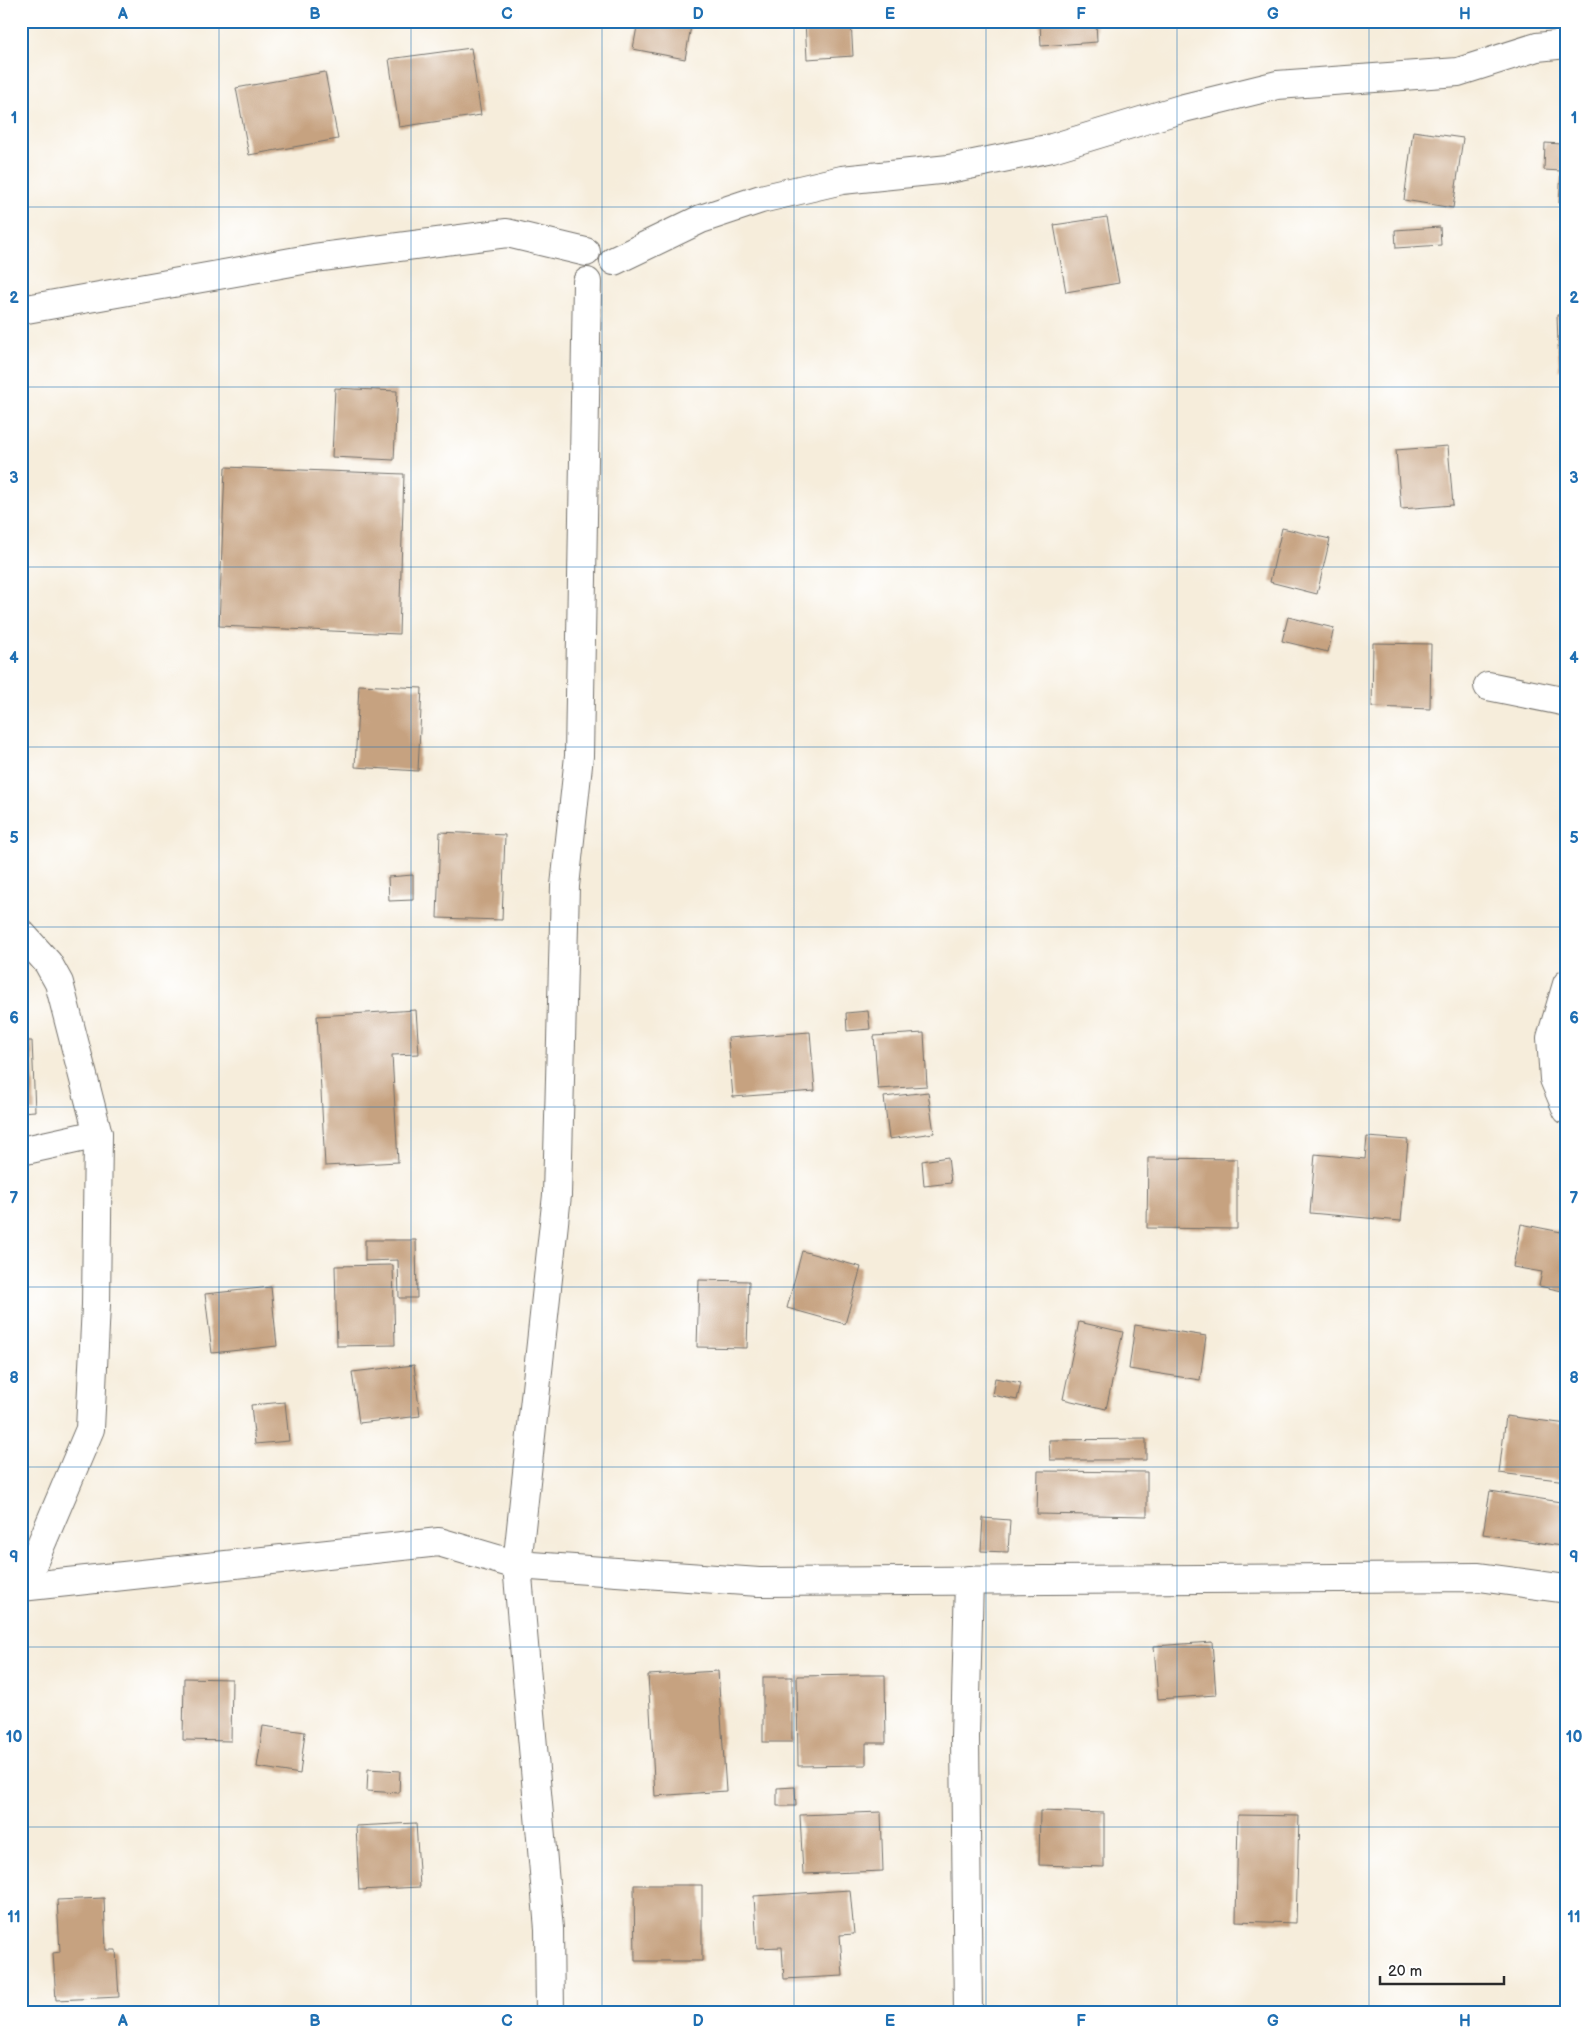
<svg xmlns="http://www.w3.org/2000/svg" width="1588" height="2034" viewBox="0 0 1588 2034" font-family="'Balsamiq Sans',sans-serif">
  <rect width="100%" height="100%" fill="#fff"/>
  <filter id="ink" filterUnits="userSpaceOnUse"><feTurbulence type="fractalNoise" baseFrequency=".02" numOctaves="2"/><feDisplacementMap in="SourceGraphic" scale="10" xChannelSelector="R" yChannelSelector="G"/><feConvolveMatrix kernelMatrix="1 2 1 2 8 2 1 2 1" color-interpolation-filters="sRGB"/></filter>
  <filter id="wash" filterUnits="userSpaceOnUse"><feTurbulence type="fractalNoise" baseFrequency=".0096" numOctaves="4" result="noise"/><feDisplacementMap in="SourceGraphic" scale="20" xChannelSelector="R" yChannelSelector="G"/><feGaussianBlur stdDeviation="1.12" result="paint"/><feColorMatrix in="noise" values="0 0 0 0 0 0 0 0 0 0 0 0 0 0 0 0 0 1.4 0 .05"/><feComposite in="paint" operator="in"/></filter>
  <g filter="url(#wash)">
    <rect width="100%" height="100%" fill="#f6eddb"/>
    <g id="blocks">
      <g fill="#c6a280">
        <path d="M638,21H692L685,59L633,49Z"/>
        <path d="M805,21H851L853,56L807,59Z"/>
        <path d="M1040,21H1096L1097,42L1041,46Z"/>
        <path d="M471,48L481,115L399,127L389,59Z"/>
        <path d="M325,72L338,139L249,155L236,88Z"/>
        <path d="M1563,120H1567V204L1559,203L1561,171L1544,170L1545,143L1562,144Z"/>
        <path d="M1413,131L1463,138L1453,208L1404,200Z"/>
        <path d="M1107,217L1119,283L1066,292L1054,225Z"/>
        <path d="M1440,227L1441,245L1396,248L1395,230Z"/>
        <path d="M1557,315H1567V370H1559Z"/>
        <path d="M335,388L397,391L394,460L332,457Z"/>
        <path d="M1448,446L1453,505L1401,509L1396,450Z"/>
        <path d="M225,467L404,474L399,634L219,626Z"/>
        <path d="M1282,528L1330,539L1317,594L1270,582Z"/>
        <path d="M1288,617L1334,628L1328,652L1282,641Z"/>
        <path d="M1373,643L1431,644L1430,709L1372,707Z"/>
        <path d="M359,685L422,688L418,771L355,767Z"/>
        <path d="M440,832L505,835L502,920L437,918Z"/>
        <path d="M413,875V900L389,901L388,877Z"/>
        <path d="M416,1010L419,1054L392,1055L398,1162L325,1166L317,1016Z"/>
        <path d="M868,1011L870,1029L847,1031L846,1013Z"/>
        <path d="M810,1032L815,1091L733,1097L728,1038Z"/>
        <path d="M924,1033L927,1086L878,1089L874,1036Z"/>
        <path d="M21,1041H32L35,1111L21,1112Z"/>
        <path d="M928,1092L934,1133L889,1139L884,1097Z"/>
        <path d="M1367,1137L1408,1140L1401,1221L1310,1213L1315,1154L1365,1159Z"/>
        <path d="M948,1157L951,1183L924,1186L922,1161Z"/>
        <path d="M1148,1158L1237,1159V1229L1147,1228Z"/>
        <path d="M1562,1222L1567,1223V1292L1539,1286L1542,1272L1513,1267L1521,1224L1561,1232Z"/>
        <path d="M365,1240H416L417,1298H399L398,1260L365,1261Z"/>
        <path d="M802,1251L861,1267L845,1324L787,1308Z"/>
        <path d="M393,1265L395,1345L337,1346L335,1266Z"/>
        <path d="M699,1280L749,1281L747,1348L697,1347Z"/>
        <path d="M271,1287L277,1346L212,1353L205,1294Z"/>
        <path d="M1079,1322L1123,1332L1106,1409L1063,1399Z"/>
        <path d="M1135,1325L1206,1336L1200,1380L1129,1369Z"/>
        <path d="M414,1365L420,1416L359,1423L352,1372Z"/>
        <path d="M995,1378L1021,1383L1017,1400L992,1395Z"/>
        <path d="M285,1402L289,1441L255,1444L251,1405Z"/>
        <path d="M1506,1416L1567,1424V1481L1499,1473Z"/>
        <path d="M1146,1439V1460H1050L1049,1440Z"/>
        <path d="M1038,1471L1147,1472V1516L1037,1514Z"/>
        <path d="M1490,1491L1567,1503V1547L1483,1534Z"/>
        <path d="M983,1518L1010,1520L1008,1552L981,1551Z"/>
        <path d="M1212,1642L1216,1695L1158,1699L1154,1646Z"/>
        <path d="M718,1671L726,1791L655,1796L648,1675Z"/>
        <path d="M865,1675H885L886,1743H866V1765L798,1766L797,1676Z"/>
        <rect x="763" y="1677" width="29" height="65"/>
        <path d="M184,1678L232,1679L231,1741L183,1740Z"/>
        <path d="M263,1726L305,1732L300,1774L257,1767Z"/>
        <path d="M368,1769L400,1771L399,1793L367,1791Z"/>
        <path d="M795,1787L796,1806H777V1788Z"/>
        <path d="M1040,1811L1104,1813V1867L1039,1865Z"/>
        <path d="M881,1812L883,1871L803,1874L800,1815Z"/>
        <path d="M1238,1815L1299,1816L1296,1923L1236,1921Z"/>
        <path d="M416,1823L420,1887L359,1890L356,1826Z"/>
        <path d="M634,1885H702V1961H635Z"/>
        <path d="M850,1890L854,1934L840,1935L843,1976L784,1979L782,1947L757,1948L754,1896Z"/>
        <path d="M104,1898L106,1950H116L119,1997L56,2000L53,1953L60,1952L57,1900Z"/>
        <path d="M667,2006L696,2012V2013H666Z"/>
      </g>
    </g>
  </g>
  <g filter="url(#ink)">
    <use href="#blocks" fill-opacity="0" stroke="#726f69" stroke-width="1"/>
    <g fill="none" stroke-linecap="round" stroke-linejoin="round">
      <defs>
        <g id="street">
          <path d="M614,261L701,219L761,199L842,180L949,169L1052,148L1184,108L1277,85L1458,72L1537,47L1567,44"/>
          <path d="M21,310L314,258L507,233L586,252"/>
          <path d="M1488,686L1567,702"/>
          <path d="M21,933L48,963L59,983L98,1134L96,1305L90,1429L23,1587"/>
          <path d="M1567,984L1551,1038L1554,1079L1567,1110"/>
          <path d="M21,1151L98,1134"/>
          <path d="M21,1587L439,1542L517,1565L759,1582L1479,1577L1567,1589"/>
          <path d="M550,2013L549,1929L517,1565L557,1195L565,886L579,756L587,282"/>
          <path d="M968,2013L965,1737L969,1580"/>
        </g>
      </defs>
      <use href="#street" stroke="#726f69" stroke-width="30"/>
      <use href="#street" stroke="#fff" stroke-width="28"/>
    </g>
  </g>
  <path fill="none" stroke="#1f6fb2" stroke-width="1" stroke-opacity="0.55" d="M219,21V2013M411,21V2013M602,21V2013M794,21V2013M986,21V2013M1177,21V2013M1369,21V2013M21,207H1567M21,387H1567M21,567H1567M21,747H1567M21,927H1567M21,1107H1567M21,1287H1567M21,1467H1567M21,1647H1567M21,1827H1567"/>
  <rect width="1588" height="2034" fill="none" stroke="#fff" stroke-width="55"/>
  <path d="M1380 1976v8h124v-8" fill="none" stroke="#2b2b2b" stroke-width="2.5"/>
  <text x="1388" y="1976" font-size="15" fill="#2b2b2b" stroke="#ffffff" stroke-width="4" paint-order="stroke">20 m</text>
  <rect x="28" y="28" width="1532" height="1978" fill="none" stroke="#1f6fb2" stroke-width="2"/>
  <g font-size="16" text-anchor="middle" font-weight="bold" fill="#1f6fb2">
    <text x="123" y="19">A</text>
    <text x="315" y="19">B</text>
    <text x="507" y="19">C</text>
    <text x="698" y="19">D</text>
    <text x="890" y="19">E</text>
    <text x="1081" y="19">F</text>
    <text x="1273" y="19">G</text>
    <text x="1465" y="19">H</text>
    <text x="14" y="123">1</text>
    <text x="1574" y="123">1</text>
    <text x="14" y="303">2</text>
    <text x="1574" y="303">2</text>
    <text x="14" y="483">3</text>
    <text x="1574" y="483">3</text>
    <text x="14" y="663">4</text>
    <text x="1574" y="663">4</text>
    <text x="14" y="843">5</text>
    <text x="1574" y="843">5</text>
    <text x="14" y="1023">6</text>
    <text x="1574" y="1023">6</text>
    <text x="14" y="1203">7</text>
    <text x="1574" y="1203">7</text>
    <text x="14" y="1383">8</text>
    <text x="1574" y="1383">8</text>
    <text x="14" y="1562">9</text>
    <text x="1574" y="1562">9</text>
    <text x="14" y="1742">10</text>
    <text x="1574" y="1742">10</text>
    <text x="14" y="1922">11</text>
    <text x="1574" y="1922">11</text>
    <text x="123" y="2026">A</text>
    <text x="315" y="2026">B</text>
    <text x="507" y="2026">C</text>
    <text x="698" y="2026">D</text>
    <text x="890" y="2026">E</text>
    <text x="1081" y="2026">F</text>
    <text x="1273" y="2026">G</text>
    <text x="1465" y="2026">H</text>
  </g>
</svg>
